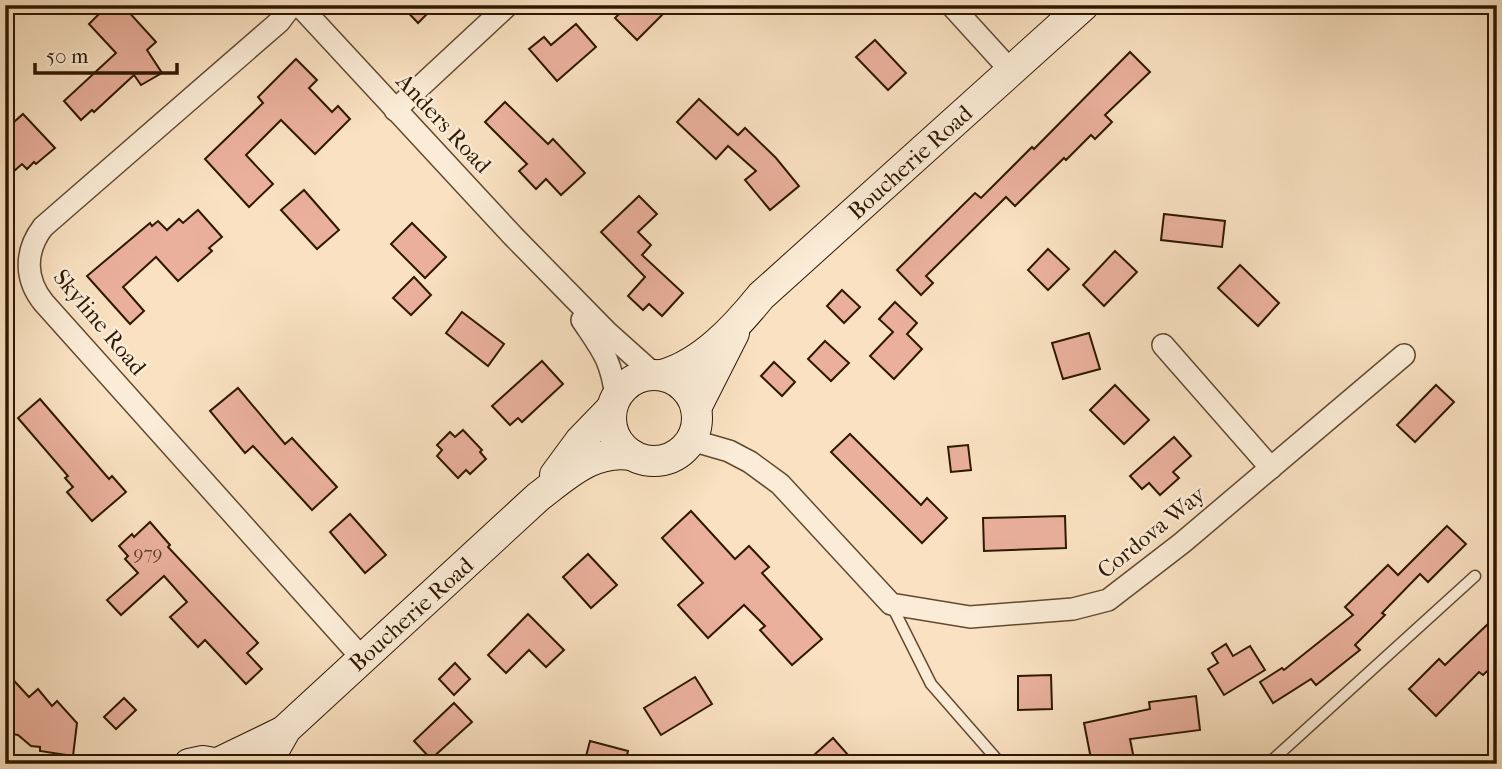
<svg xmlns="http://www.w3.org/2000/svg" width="1502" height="769" viewBox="0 0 1502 769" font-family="'IM FELL French Canon',serif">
  <rect width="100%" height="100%" fill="#f9e1c1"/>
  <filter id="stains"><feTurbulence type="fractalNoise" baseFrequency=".00286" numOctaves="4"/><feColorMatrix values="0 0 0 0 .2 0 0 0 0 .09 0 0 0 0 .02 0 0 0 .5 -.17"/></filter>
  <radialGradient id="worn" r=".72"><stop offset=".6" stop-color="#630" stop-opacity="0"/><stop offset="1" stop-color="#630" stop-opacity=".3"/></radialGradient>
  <g fill="#eab09c" stroke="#2e1800" stroke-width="2">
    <path d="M108,5H114L122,14L127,10L156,42L147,50L162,73L141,85L134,75L94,112L92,110L81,120L64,101L116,53L89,24Z"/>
    <path d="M401,5H436L418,23Z"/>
    <path d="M628,5H672L637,40L615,18Z"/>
    <path d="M576,24L596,47L557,81L529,49L544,37L551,45Z"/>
    <path d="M875,40L906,73L888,90L856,57Z"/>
    <path d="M1130,52L1150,72L1105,115L1112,122L1095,139L1091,135L1066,160L1064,158L1015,206L1006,197L926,276L933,283L921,295L897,270L975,193L981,198L1032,147L1034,149Z"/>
    <path d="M296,59L317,80L309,88L332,112L338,106L350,119L315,154L281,120L246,155L273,184L249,207L205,159L263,103L258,97Z"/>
    <path d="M699,99L738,135L745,128L776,158L799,186L770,210L745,180L756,171L728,146L716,159L677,122Z"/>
    <path d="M505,102L548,144L553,139L585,173L561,195L546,179L536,189L519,171L527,164L485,122Z"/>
    <path d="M23,114L55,148L36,164L34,162L27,169L22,164L5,179V130Z"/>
    <path d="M304,190L339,230L317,249L281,210Z"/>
    <path d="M639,196L657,214L638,232L651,245L642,255L683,293L662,316L649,304L643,310L628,296L645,277L601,232Z"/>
    <path d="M198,210L222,237L209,248L212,251L178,281L156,257L123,287L144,311L130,324L87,276L150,223L152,226L158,221L167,230L179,219L183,223Z"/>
    <path d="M1164,214L1225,221L1222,247L1161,240Z"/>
    <path d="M412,223L446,257L425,278L391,244Z"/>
    <path d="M1048,249L1069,269L1048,290L1028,270Z"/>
    <path d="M1115,251L1137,272L1104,306L1083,285Z"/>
    <path d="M1240,265L1279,303L1258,326L1218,288Z"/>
    <path d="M414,277L431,295L411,315L393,298Z"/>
    <path d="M842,290L860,307L844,323L827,306Z"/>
    <path d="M895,302L917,323L907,334L922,349L894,379L870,356L893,332L879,319Z"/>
    <path d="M462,312L504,344L488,366L446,333Z"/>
    <path d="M1089,333L1100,369L1063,379L1052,343Z"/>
    <path d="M825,341L849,363L831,381L808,359Z"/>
    <path d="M542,361L563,384L522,422L518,418L510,425L492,406Z"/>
    <path d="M774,362L795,382L782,396L761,376Z"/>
    <path d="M1115,385L1149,420L1124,444L1090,410Z"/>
    <path d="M1436,385L1454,402L1415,442L1397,425Z"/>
    <path d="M238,388L285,444L292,438L337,487L312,510L253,446L245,453L210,411Z"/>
    <path d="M40,399L109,479L112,476L126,492L92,521L67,492L73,487L65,478L68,476L18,418Z"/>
    <path d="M463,430L482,450L480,452L486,459L470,474L466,470L458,478L437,456L442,450L437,445L450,432L455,437Z"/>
    <path d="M850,434L921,505L927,498L947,518L922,543L831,452Z"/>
    <path d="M1174,437L1191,456L1173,472L1179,478L1160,495L1149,483L1142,489L1130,476Z"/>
    <path d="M968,445L971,470L951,472L948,447Z"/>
    <path d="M691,511L735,559L749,546L769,567L762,573L822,639L792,665L760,630L765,626L744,605L708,638L678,605L703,583L662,538Z"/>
    <path d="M350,514L386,555L365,573L330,532Z"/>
    <path d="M1065,516L1066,548L984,551L983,518Z"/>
    <path d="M150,522L170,545L168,547L258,643L247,653L262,669L246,684L205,640L198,647L170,617L187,602L164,576L121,615L107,600L138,573L125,559L128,556L119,546L132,534L134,537Z"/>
    <path d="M1447,526L1466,544L1428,582L1420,574L1382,613L1385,615L1355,645L1360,650L1316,685L1311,679L1273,703L1260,682L1282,668L1284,670L1353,615L1345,607L1388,565L1398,575Z"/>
    <path d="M588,554L617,585L591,608L563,577Z"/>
    <path d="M528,614L564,650L546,667L529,650L506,673L488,655Z"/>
    <path d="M1490,622L1497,630V662L1483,675L1479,672L1436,716L1409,689L1439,659L1445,665Z"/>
    <path d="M1226,644L1233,656L1250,646L1265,670L1224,695L1208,669L1218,663L1212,653Z"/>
    <path d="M455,663L470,679L454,695L439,679Z"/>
    <path d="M5,671L29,697L38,689L52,706L57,701L77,723L73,756L40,751V747L31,746L18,735L5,733Z"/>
    <path d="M1051,675L1052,709L1018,710V676Z"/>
    <path d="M695,677L712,704L661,735L644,708Z"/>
    <path d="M1196,696L1200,730L1130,739L1135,764H1092L1084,723L1150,709L1149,702Z"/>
    <path d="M124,698L136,710L116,729L104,717Z"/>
    <path d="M454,703L472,722L431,759L414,741Z"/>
    <path d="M833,738L856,764H804Z"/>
    <path d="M590,741L628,751L625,764H584Z"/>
  </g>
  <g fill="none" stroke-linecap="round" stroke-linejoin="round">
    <defs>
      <g id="service">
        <path d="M891,604L931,684L1001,764"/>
        <path d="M1268,764L1475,576"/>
      </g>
      <g id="minor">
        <path d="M292,5L279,22L43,227C24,252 25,280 44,303L362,658"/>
        <path d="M299,5L513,236L607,332L655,375"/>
        <path d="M951,5L1011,71"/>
        <path d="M395,110L508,5"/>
        <path d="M582,320C602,350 611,359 616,397"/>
        <path d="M1163,345L1271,468"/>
        <path d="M691,440L729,451L750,462L780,484L891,604L970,617L1073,609L1108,600L1182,543L1404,355"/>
      </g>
      <g id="secondary">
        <path d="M662,375C702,364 735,328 761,296L1084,5"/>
        <circle cx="654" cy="418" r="43"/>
        <path d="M696,408L734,333"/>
        <path d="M555,475L580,441L611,409"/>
        <path d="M218,763L284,731"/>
        <path d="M189,764L203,761L219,764"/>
        <path d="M266,764L286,729L538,497C567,475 593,449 632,455"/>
      </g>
    </defs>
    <use href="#service" stroke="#614a30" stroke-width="13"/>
    <use href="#minor" stroke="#614a30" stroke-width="24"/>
    <use href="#secondary" stroke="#2e1800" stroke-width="32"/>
    <use href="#service" stroke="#fbecd7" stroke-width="10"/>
    <use href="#minor" stroke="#fbecd7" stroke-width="21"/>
    <use href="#secondary" stroke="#fbecd7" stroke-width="30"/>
  </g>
  <g text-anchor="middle" stroke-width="5" stroke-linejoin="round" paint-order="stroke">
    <g font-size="19" fill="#5d3e27">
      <text x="148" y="559">979</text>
    </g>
    <g font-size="23" fill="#2e1800" stroke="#fbecd7">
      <text transform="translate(444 123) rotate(47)" y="8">Anders Road</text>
      <text transform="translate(910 162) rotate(-42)" y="8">Boucherie Road</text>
      <text transform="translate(100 322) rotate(50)" y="8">Skyline Road</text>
      <text transform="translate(1151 532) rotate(-39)" y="8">Cordova Way</text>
      <text transform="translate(411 614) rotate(-42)" y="8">Boucherie Road</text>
    </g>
  </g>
  <rect width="1502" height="769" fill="none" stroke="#f9e1c1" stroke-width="28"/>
  <rect x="7" y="7" width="1488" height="755" fill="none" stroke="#2e1800" stroke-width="3.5"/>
  <rect x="14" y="14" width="1474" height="741" fill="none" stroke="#2e1800" stroke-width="2"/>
  <path d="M35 63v10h142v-10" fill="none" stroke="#2e1800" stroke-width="3.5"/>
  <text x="46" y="63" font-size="21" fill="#2e1800" stroke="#fbecd7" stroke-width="5" paint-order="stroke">50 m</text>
  <rect width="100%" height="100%" filter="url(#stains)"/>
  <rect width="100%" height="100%" fill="url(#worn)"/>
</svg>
